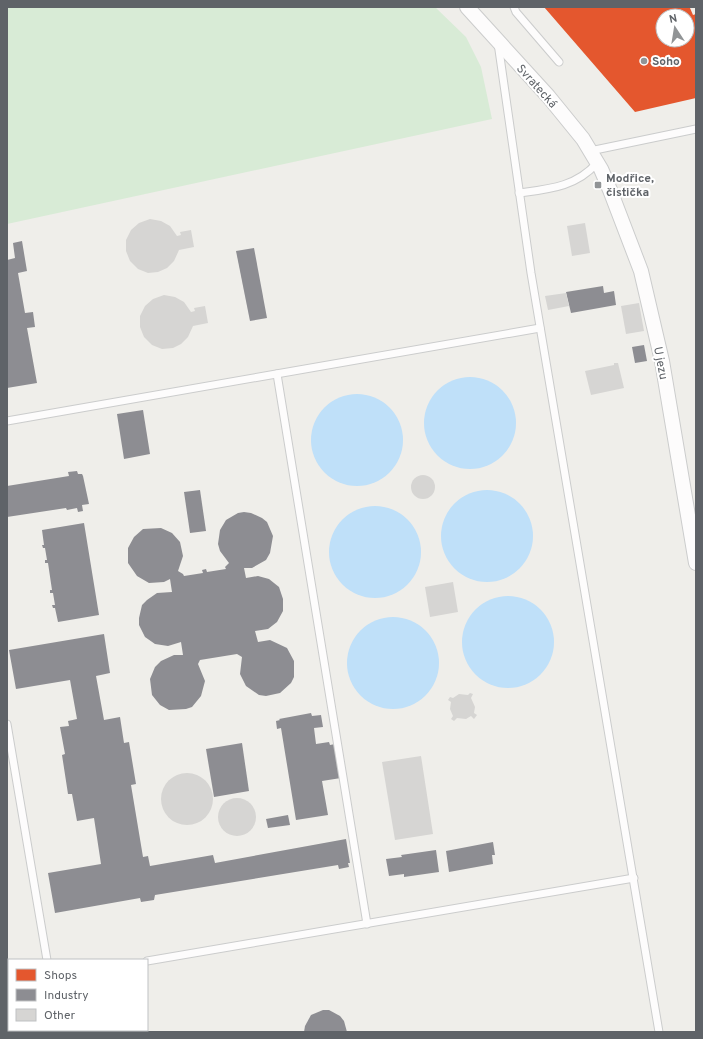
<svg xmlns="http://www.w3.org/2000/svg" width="703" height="1039" viewBox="0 0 703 1039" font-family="Overpass,sans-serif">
  <rect width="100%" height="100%" fill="#efeeea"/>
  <path fill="#d8ebd6" d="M7,7H435L466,37L481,67L492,119L7,224Z"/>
  <g fill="#bfe0f9">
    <circle cx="470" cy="423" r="46"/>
    <circle cx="357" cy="440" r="46"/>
    <circle cx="487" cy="536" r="46"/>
    <circle cx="375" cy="552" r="46"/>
    <circle cx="508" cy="642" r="46"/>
    <circle cx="393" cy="663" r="46"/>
  </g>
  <path fill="#e4572e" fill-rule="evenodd" d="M544,7H693L690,8L693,15L696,14V98L635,112ZM663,16H687V40H663Z"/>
  <g fill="#8d8d92">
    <path d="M22,241L27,271L18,273L25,313L33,312L35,327L27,328L37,383L7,388V260L15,258L13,243Z"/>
    <path d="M254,248L267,318L250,321L236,251Z"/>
    <path d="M603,286L604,293L614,291L616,305L571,313L566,292Z"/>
    <path d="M644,345L647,361L635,363L632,347Z"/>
    <path d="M143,410L150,454L124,459L117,414Z"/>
    <path d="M77,471L78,474H82L83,476L89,504L82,505L83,511L78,512L77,508L67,510L66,508L7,517V486L69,476L68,472Z"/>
    <path d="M200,490L206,531L190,533L184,492Z"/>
    <path d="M244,512L251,513L262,518L267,522L273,536L270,553L266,560L252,568H244L246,578L258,576L269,579L279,587L283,599V611L277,622L268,629L255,631L258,642L270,640L287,648L294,661V677L291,683L280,693L266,696L259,695L246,686L240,674L242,657L237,654L200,660L198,664L205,681L201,696L192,707L186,709L169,710L160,705L152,695L150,679L155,667L161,661L174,655H183L181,642L168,646L155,644L145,637L139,625V618L142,605L147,600L157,593L172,592L170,579L164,582L149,583L137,576L128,563V548L134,537L143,529L161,528L172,533L180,542L183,556L178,571L183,574L184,576L203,573L202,570L206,569L207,572L226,569L225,567L229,563L220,551L218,544L220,530L226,520L238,513Z"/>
    <path d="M84,523L99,615L58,622L55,608H53L52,605H55L53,593H50V590H52L48,563H45V560H47L45,548H43L42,545H44L42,530Z"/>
    <path d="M104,634L110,673L96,676L104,720L120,717L124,743L129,742L136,784L131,785L143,857L148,856L150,866L213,855L215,863L346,839L350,863H348L349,867L339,869L338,865L155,895L154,900L141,902L140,898L55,913L48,873L101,864L94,818L77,821L72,794H68L62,755L65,754L60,727L69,726L68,721L77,719L70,680L16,689L9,650Z"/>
    <path d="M311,713L312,716L321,715L323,727L314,728L316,744L329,742L330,745L335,744L341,778L322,781L328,815L296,820L281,728L277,729L276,721L280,720L279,719Z"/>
    <path d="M242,743L249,791L214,797L206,749Z"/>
    <path d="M288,815L290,825L268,828L266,819Z"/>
    <path d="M493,842L495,855H492L493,864L449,872L446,851Z"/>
    <path d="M436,850L439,872L404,877V874L389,876L386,859L402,857L401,855Z"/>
    <path d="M323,1010H329L340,1016L344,1021L347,1032H304L305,1026L311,1015Z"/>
  </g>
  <g fill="#d6d5d3">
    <path d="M150,219L161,221L170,226L177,236L181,235L180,232L191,230L194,247L179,250L174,261L167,268L158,272L148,273L138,269L130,261L126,251V240L131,230L139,223Z"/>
    <path d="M585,223L590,253L572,256L567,226Z"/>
    <path d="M566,293L569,306L548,310L545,296Z"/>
    <path d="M164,295L175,297L184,302L191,312L195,311L194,308L205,306L208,323L193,326L188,337L181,344L173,348L162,349L152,345L144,337L140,327V316L145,306L153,299Z"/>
    <path d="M639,303L644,331L626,334L621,306Z"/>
    <path d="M614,363H618L624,388L591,395L585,371L614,365Z"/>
    <circle cx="423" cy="487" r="12"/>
    <path d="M453,582L458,612L430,617L425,587Z"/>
    <path d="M470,693L473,694L471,698L475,707L474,713L477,715L474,719L471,716L466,719L457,718L454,721L451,719L453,716L450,709L451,702L448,700L450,697L453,698L459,694L468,695Z"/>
    <path d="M421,756L433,834L395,840L382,762Z"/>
    <circle cx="187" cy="799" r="26"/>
    <circle cx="237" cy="817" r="19"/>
  </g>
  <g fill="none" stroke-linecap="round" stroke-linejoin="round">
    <defs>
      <g id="lane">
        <path d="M514,7L516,12L559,62"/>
        <path d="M498,43L531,273L659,1032"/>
        <path d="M590,151L696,129"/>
        <path d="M519,193C549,189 576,187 597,163"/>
        <path d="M277,374L367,924"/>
        <path d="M7,421L540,328"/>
        <path d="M7,724L47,960"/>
        <path d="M147,961L634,878"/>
        <path d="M7,985L9,984"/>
        <path d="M59,1030L60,1032"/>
      </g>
      <path id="street" d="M467,7L548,96L583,139L601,169L610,190L641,271L662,361L696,563"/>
    </defs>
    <use href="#lane" stroke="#cbcccc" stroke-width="9"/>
    <use href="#street" stroke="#cbcccc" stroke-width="16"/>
    <use href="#lane" stroke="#fdfcfc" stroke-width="7"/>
    <use href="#street" stroke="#fdfcfc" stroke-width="14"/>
  </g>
  <g fill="#919496" stroke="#fff" stroke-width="1.5">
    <circle cx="644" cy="61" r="4"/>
    <rect x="594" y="181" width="8" height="8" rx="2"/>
  </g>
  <g text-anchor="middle" stroke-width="4" stroke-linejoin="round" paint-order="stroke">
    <g font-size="12" font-weight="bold" fill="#5f6368" stroke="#fff" text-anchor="start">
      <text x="652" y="65">Soho</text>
      <text x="606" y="182">Modřice,<tspan x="606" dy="14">čistička</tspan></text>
    </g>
    <g font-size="12" fill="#5f6368" stroke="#fff">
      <text transform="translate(537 86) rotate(48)" y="4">Svratecká</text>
      <text transform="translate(661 363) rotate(79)" y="4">U jezu</text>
    </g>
  </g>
  <rect width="703" height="1039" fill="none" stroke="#5f6368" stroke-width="16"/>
  <rect x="8" y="959" width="140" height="72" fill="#ffffff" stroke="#bfc1c3"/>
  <rect x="16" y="969" width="20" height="12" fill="#e4572e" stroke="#bfc1c3"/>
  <text x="44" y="979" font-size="12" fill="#5f6368">Shops</text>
  <rect x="16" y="989" width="20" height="12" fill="#8d8d92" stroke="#bfc1c3"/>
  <text x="44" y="999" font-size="12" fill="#5f6368">Industry</text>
  <rect x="16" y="1009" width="20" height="12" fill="#d6d5d3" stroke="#bfc1c3"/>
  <text x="44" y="1019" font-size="12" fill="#5f6368">Other</text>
  <g transform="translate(675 28) rotate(348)"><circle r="19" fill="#ffffff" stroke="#bfc1c3"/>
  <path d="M0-3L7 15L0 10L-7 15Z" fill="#919496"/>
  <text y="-6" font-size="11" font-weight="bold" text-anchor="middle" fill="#5f6368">N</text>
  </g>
</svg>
